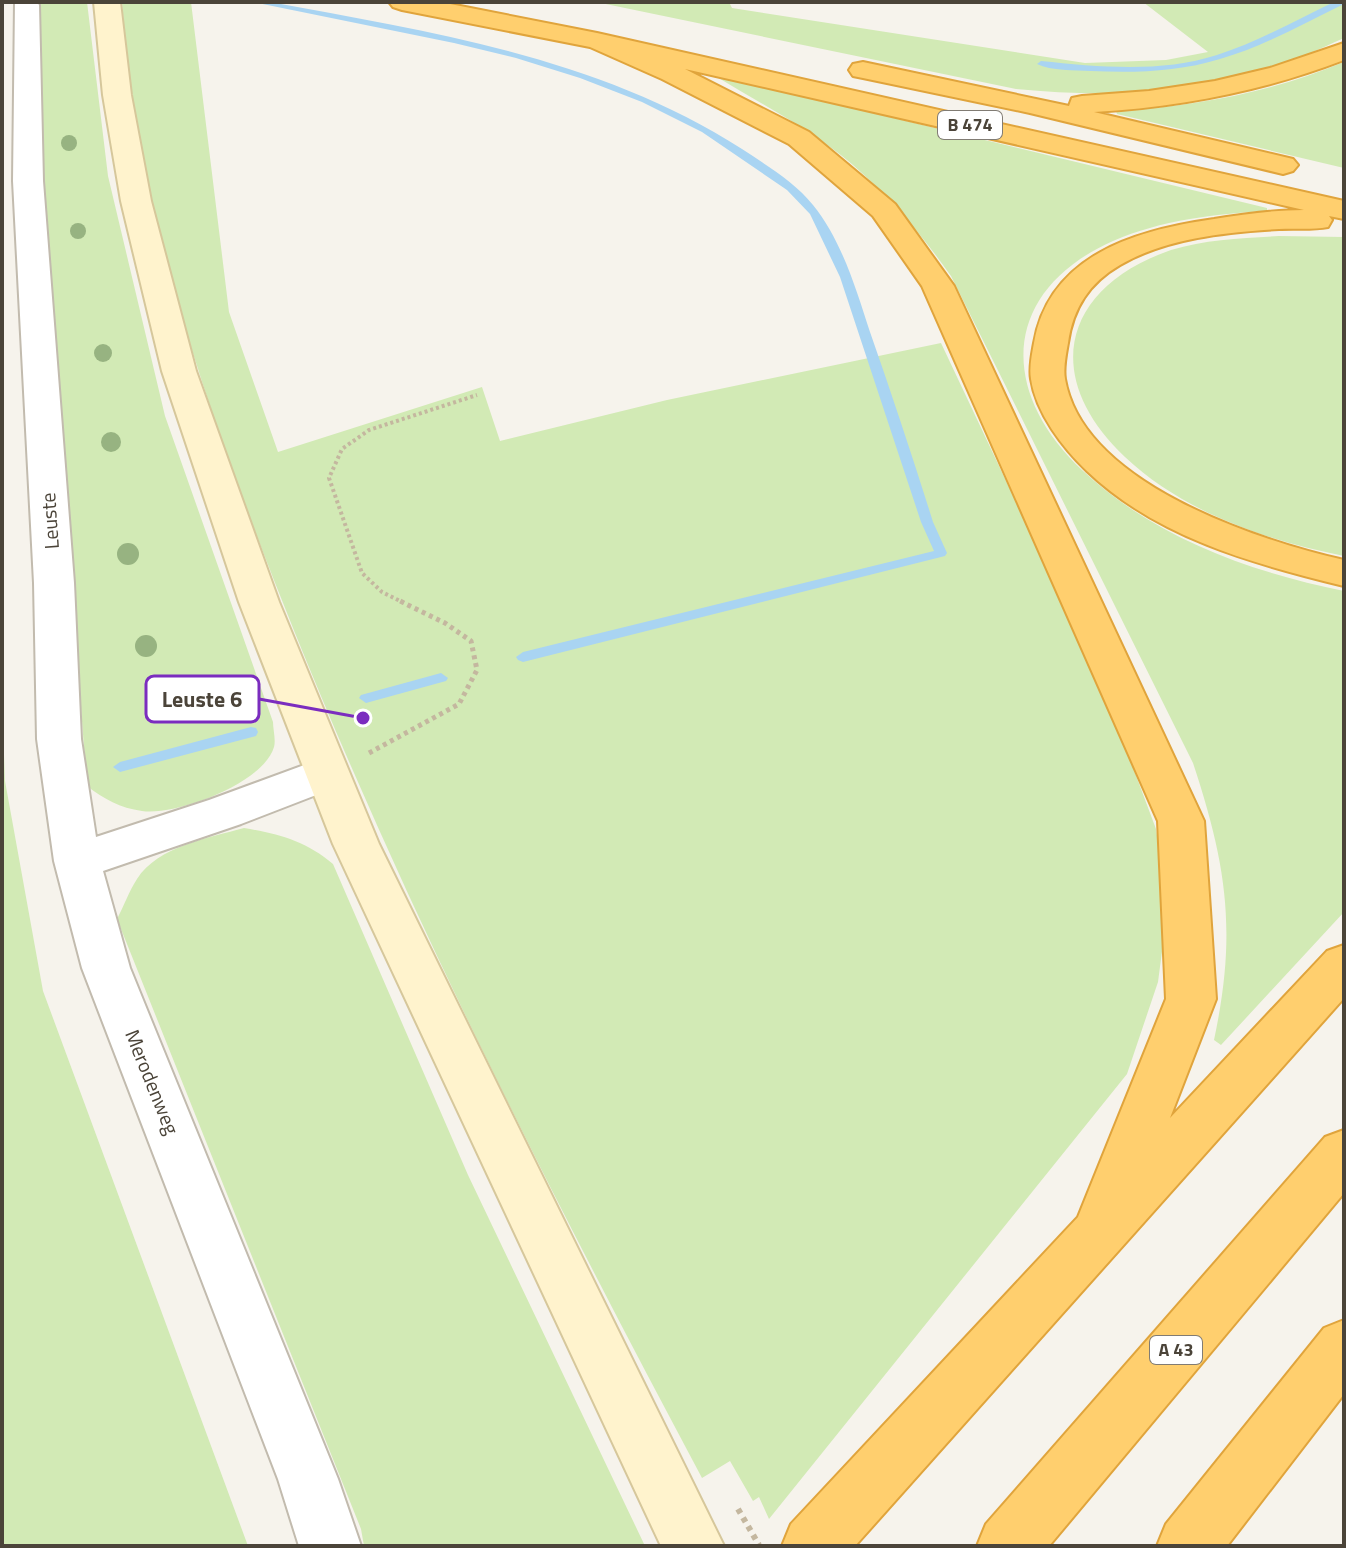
<svg xmlns="http://www.w3.org/2000/svg" width="1346" height="1548" viewBox="0 0 1346 1548" font-family="'Titillium Web',sans-serif">
  <rect width="100%" height="100%" fill="#f6f3ec"/>
  <g fill="#d2eab5">
    <path d="M37,2H87L108,176L165,416L273,722C273,729 276,740 274,747C264,783 176,816 142,811C120,808 104,799 87,786L57,397L43,175Z"/>
    <path d="M122,2H191L229,312L278,452L482,387L500,441L667,400L941,343L1101,682L1156,829L1168,906L1158,982L1127,1074L769,1519L759,1497L753,1501L730,1461L702,1478C555,1202 413,924 295,633C214,432 138,220 122,2Z"/>
    <path d="M596,2H729L732,8L1085,63L1166,60L1208,52L1143,2H1344V38C1320,49 1295,60 1270,68C1189,96 1100,97 1016,89Z"/>
    <path d="M1344,62V168L1117,114L1116,111C1196,106 1270,93 1344,62Z"/>
    <path d="M719,76L1267,208V211C1215,214 1161,220 1113,241C1001,291 998,391 1082,470C1153,537 1250,572 1344,591V912L1221,1045L1214,1040C1237,932 1227,866 1193,763L951,276C922,235 891,198 853,165C812,130 763,105 717,77Z"/>
    <path d="M1279,236L1344,237V556C1268,541 1183,512 1125,457C1041,378 1061,288 1171,250C1206,239 1243,238 1279,236Z"/>
    <path d="M2,701L5,781L43,991L248,1546H2Z"/>
    <path d="M244,828C279,834 306,841 333,864L468,1175L645,1546H364L361,1529L117,919C124,906 129,891 137,879C158,846 209,838 244,828Z"/>
  </g>
  <g fill="none" stroke-linecap="round" stroke-linejoin="round">
    <g fill="#a9d4f2" fill-rule="evenodd">
      <path d="M253,2H270C433,32 600,58 742,149C766,165 795,182 813,205C842,241 856,289 870,332C892,395 913,458 933,522L947,553L945,556L523,662L518,660L516,657L523,652L934,551L921,522L840,277L810,214L787,190L702,132L642,102L580,78L516,58L454,43Z"/>
      <path d="M1334,2L1344,4C1304,23 1263,47 1220,59C1178,72 1134,73 1091,71C1075,70 1051,71 1037,64L1041,61C1099,67 1161,73 1217,55C1258,42 1296,20 1334,2Z"/>
      <path d="M441,673L448,678L446,681L366,703L359,698L361,695Z"/>
      <path d="M251,727L256,728L258,732L256,736L120,772L113,767L120,762Z"/>
    </g>
    <defs>
      <path id="street" d="M15,2H37L39,5L43,181L74,583L81,739L96,837L209,800L326,757L342,761L348,773L342,785L241,824L103,871L130,968L338,1479L361,1546H299L278,1479L82,968L54,861L37,739L34,583L13,181Z"/>
      <path id="secondary" d="M94,2H120L131,95L151,201L196,371L279,602L379,844L724,1546H661L333,844L239,602L162,371L121,201L103,95Z"/>
      <g id="highway">
        <path d="M389,2H440L597,33L1344,201V219L1329,216L1332,220L1328,227C1312,230 1296,228 1279,229C1227,232 1166,238 1120,265C1089,283 1073,308 1068,343C1066,354 1063,368 1065,379C1083,483 1256,540 1344,560V586C1253,564 1156,537 1087,471C1063,448 1036,413 1031,379C1029,367 1032,354 1034,343C1049,255 1136,230 1214,219C1244,214 1274,210 1304,210L685,69L809,132L895,204L954,286L1204,821L1216,999L1170,1118L1327,951L1344,945V998L855,1546H782L791,1524L1078,1217L1166,999L1158,821L922,286L873,216L789,144L662,79L590,47L402,10L393,7Z"/>
        <path d="M1344,43V60C1264,91 1180,107 1094,112L1293,159L1298,165L1293,171L1283,174L1030,113L863,78L853,76L849,70L853,64L863,62L1069,106L1072,98L1082,96L1149,91L1215,81L1270,68Z"/>
        <path d="M1344,1130V1193L1049,1546H977L986,1524L1325,1137Z"/>
        <path d="M1344,1320V1394L1227,1546H1157L1166,1524L1324,1328Z"/>
      </g>
    </defs>
    <use href="#street" stroke="#c2bbae" stroke-width="4"/>
    <use href="#secondary" stroke="#d6c79b" stroke-width="4"/>
    <use href="#highway" stroke="#e0a43c" stroke-width="4"/>
    <path stroke="#c4b79f" stroke-width="4" stroke-dasharray="3 3" stroke-linecap="butt" d="M404,603L382,592L362,573L329,478L342,449L369,430L477,395"/>
    <path stroke="#c4b79f" stroke-width="5" stroke-dasharray="4 4" stroke-linecap="butt" d="M369,753L459,704L477,670L471,641L445,623L400,601"/>
    <path stroke="#c4b79f" stroke-width="6" stroke-dasharray="5 5" stroke-linecap="butt" d="M738,1509L759,1545"/>
    <use href="#street" fill="#fff" fill-rule="evenodd"/>
    <use href="#secondary" fill="#fff3cd" fill-rule="evenodd"/>
    <use href="#highway" fill="#ffcf6e" fill-rule="evenodd"/>
  </g>
  <g fill="#97b381">
    <circle cx="69" cy="143" r="8"/>
    <circle cx="78" cy="231" r="8"/>
    <circle cx="103" cy="353" r="9"/>
    <circle cx="111" cy="442" r="10"/>
    <circle cx="128" cy="554" r="11"/>
    <circle cx="146" cy="646" r="11"/>
  </g>
  <g text-anchor="middle" stroke-width="7" stroke-linejoin="round" paint-order="stroke">
    <g fill="#fff" stroke="#817c74" stroke-width="2">
      <rect x="938" y="111" width="64" height="28" rx="6"/>
      <rect x="1150" y="1336" width="52" height="28" rx="6"/>
    </g>
    <g font-size="18" font-weight="bold" fill="#4b4439">
      <text x="970" y="131">B 474</text>
      <text x="1176" y="1356">A 43</text>
    </g>
    <g font-size="20" fill="#4b4439" stroke="#fff">
      <text transform="translate(50 521) rotate(-94)" y="7">Leuste</text>
      <text transform="translate(152 1082) rotate(68)" y="7">Merodenweg</text>
    </g>
  </g>
  <path fill="none" stroke="#7b2cbf" stroke-width="3" d="M363 718L259 699"/>
  <circle fill="#7b2cbf" stroke="#fff" stroke-width="3" cx="363" cy="718" r="8"/>
  <rect fill="#fff" stroke="#7b2cbf" stroke-width="3" x="146" y="676" width="113" height="46" rx="8"/>
  <g font-size="22" text-anchor="middle" font-weight="bold" fill="#4b4439">
    <text x="202" y="707">Leuste 6</text>
  </g>
  <rect width="1346" height="1548" fill="none" stroke="#4b4439" stroke-width="8"/>
</svg>
